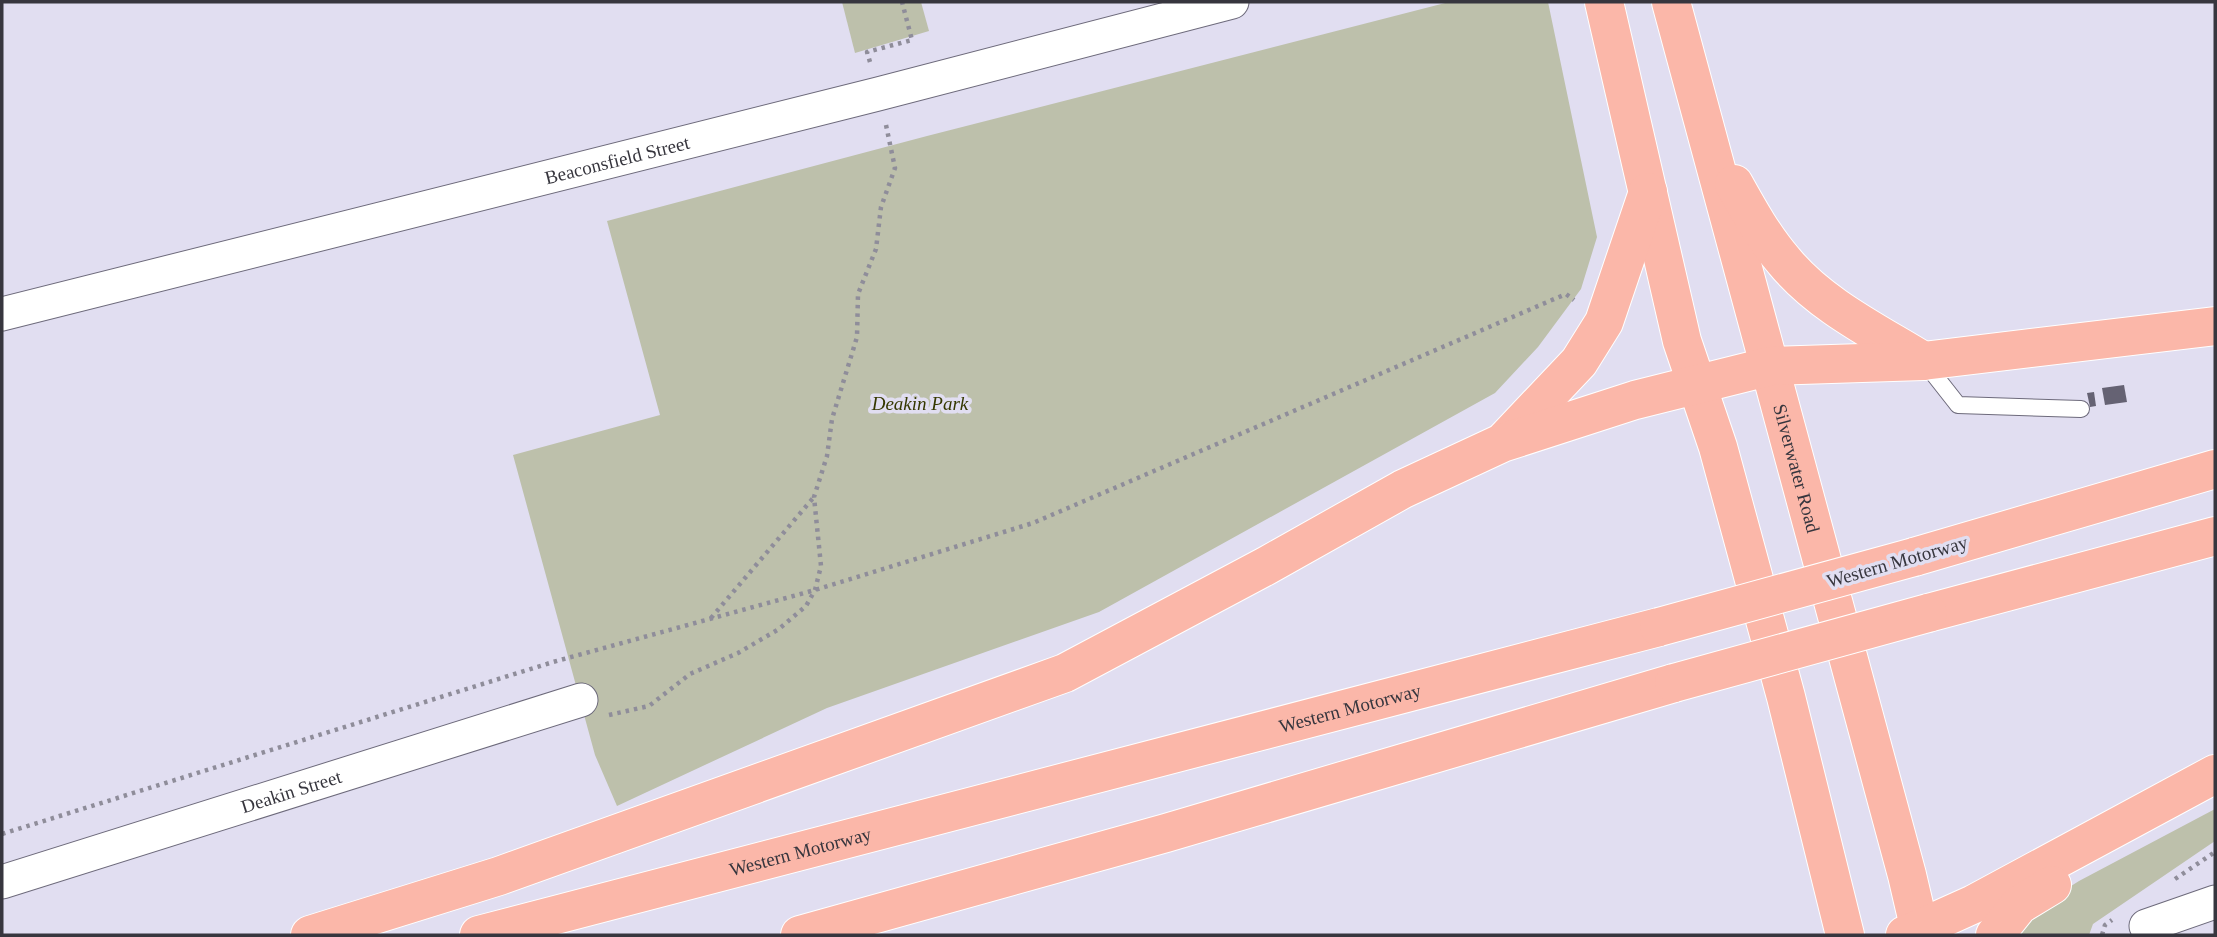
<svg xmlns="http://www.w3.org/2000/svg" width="2217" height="937" viewBox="0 0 2217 937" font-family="'Times New Roman',serif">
  <rect width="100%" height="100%" fill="#e1def1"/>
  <g fill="#bdc0ab">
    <path d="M842,2H921L929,31L855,53Z"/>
    <path d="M1449,2H1548L1597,237L1581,289L1538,347L1495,393L1099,612L827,708L617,806L595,755L513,455L660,415L607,221L927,136Z"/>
    <path d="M2215,809V841L2093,924L2089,935H2014L2044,903L2079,881Z"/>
  </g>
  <g fill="#656273">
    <path d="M2124,385L2127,402L2105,405L2102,388Z"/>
    <path d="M2094,392L2096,406L2090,407L2087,393Z"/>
  </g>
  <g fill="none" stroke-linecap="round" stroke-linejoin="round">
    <defs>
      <path id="lane" d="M1925,363L1958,405L2081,409"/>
      <g id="street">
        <path id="s1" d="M2,314L878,94L1232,2"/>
        <path id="s2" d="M2,882L581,700"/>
        <path d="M2146,926L2215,902"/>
      </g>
      <g id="highway">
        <path d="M1604,2L1682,341L1718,447L1786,697L1845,935"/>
        <path id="s3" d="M1671,2L1907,875L1921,935"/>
        <path d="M1734,184C1749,211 1764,238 1784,261C1820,305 1876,332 1923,361"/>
        <path d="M1506,439L1579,362L1604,322L1648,192"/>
        <path d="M1914,557L2215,469"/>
        <path d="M1928,613L2215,536"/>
        <path d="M310,935L499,876L1065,673L1266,566L1403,489L1502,443L1635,400L1771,366L1923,361L2215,326"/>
        <path id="s4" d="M479,935L1659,627"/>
        <path d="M800,935L1166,833L1674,683"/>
        <path d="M1905,935L1974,904L2215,774"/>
        <path d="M1995,935L2019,905L2052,885"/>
      </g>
    </defs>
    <use href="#lane" stroke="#6d6a7b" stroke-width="18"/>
    <use href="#street" stroke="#6d6a7b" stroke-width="35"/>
    <use href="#highway" stroke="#fff" stroke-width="40"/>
    <g stroke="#8f8d9a" stroke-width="4.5" stroke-dasharray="3.5 5" stroke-linecap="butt">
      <path d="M870,62L867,52L912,40L902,2"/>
      <path d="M711,618L814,497"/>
      <path d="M609,715L649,706L690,674L738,653L779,629L806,606L815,590L821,566L814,497L827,456L832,419L857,337L858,294L876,249L881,207L895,168L886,125"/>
      <path d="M2,834L553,662L815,590L1033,523L1566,294L1574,300"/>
      <path d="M2175,879L2215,852"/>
      <path d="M2102,935L2105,925L2112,920"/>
    </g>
    <use href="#lane" stroke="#fff" stroke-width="16"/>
    <use href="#street" stroke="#fff" stroke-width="33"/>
    <use href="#highway" stroke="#fbb7a9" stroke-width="38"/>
    <defs>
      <g id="highway-bridge">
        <path d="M1659,627L1914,557"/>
        <path d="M1674,683L1928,613"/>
      </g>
    </defs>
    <use href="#highway-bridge" stroke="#fff" stroke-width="40" stroke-linecap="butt"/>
    <use href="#highway-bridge" stroke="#fbb7a9" stroke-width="38"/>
  </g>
  <g text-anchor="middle" stroke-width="7" stroke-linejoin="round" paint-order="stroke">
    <g font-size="19" fill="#37363e" stroke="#e1def1">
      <text dy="7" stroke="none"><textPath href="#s1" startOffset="634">Beaconsfield Street</textPath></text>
      <text dy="7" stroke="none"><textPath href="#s3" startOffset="483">Silverwater Road</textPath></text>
      <text transform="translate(1897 561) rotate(-16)" y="7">Western Motorway</text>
      <text dy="7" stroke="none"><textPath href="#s4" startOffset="900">Western Motorway</textPath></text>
      <text dy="7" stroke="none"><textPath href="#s2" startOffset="303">Deakin Street</textPath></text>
      <text dy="7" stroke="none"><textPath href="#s4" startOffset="332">Western Motorway</textPath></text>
    </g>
    <g font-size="19" font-style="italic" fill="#353800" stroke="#e1def1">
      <text x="920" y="410">Deakin Park</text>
    </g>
  </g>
  <rect width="2217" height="937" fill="none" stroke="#37363e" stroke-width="7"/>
</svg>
